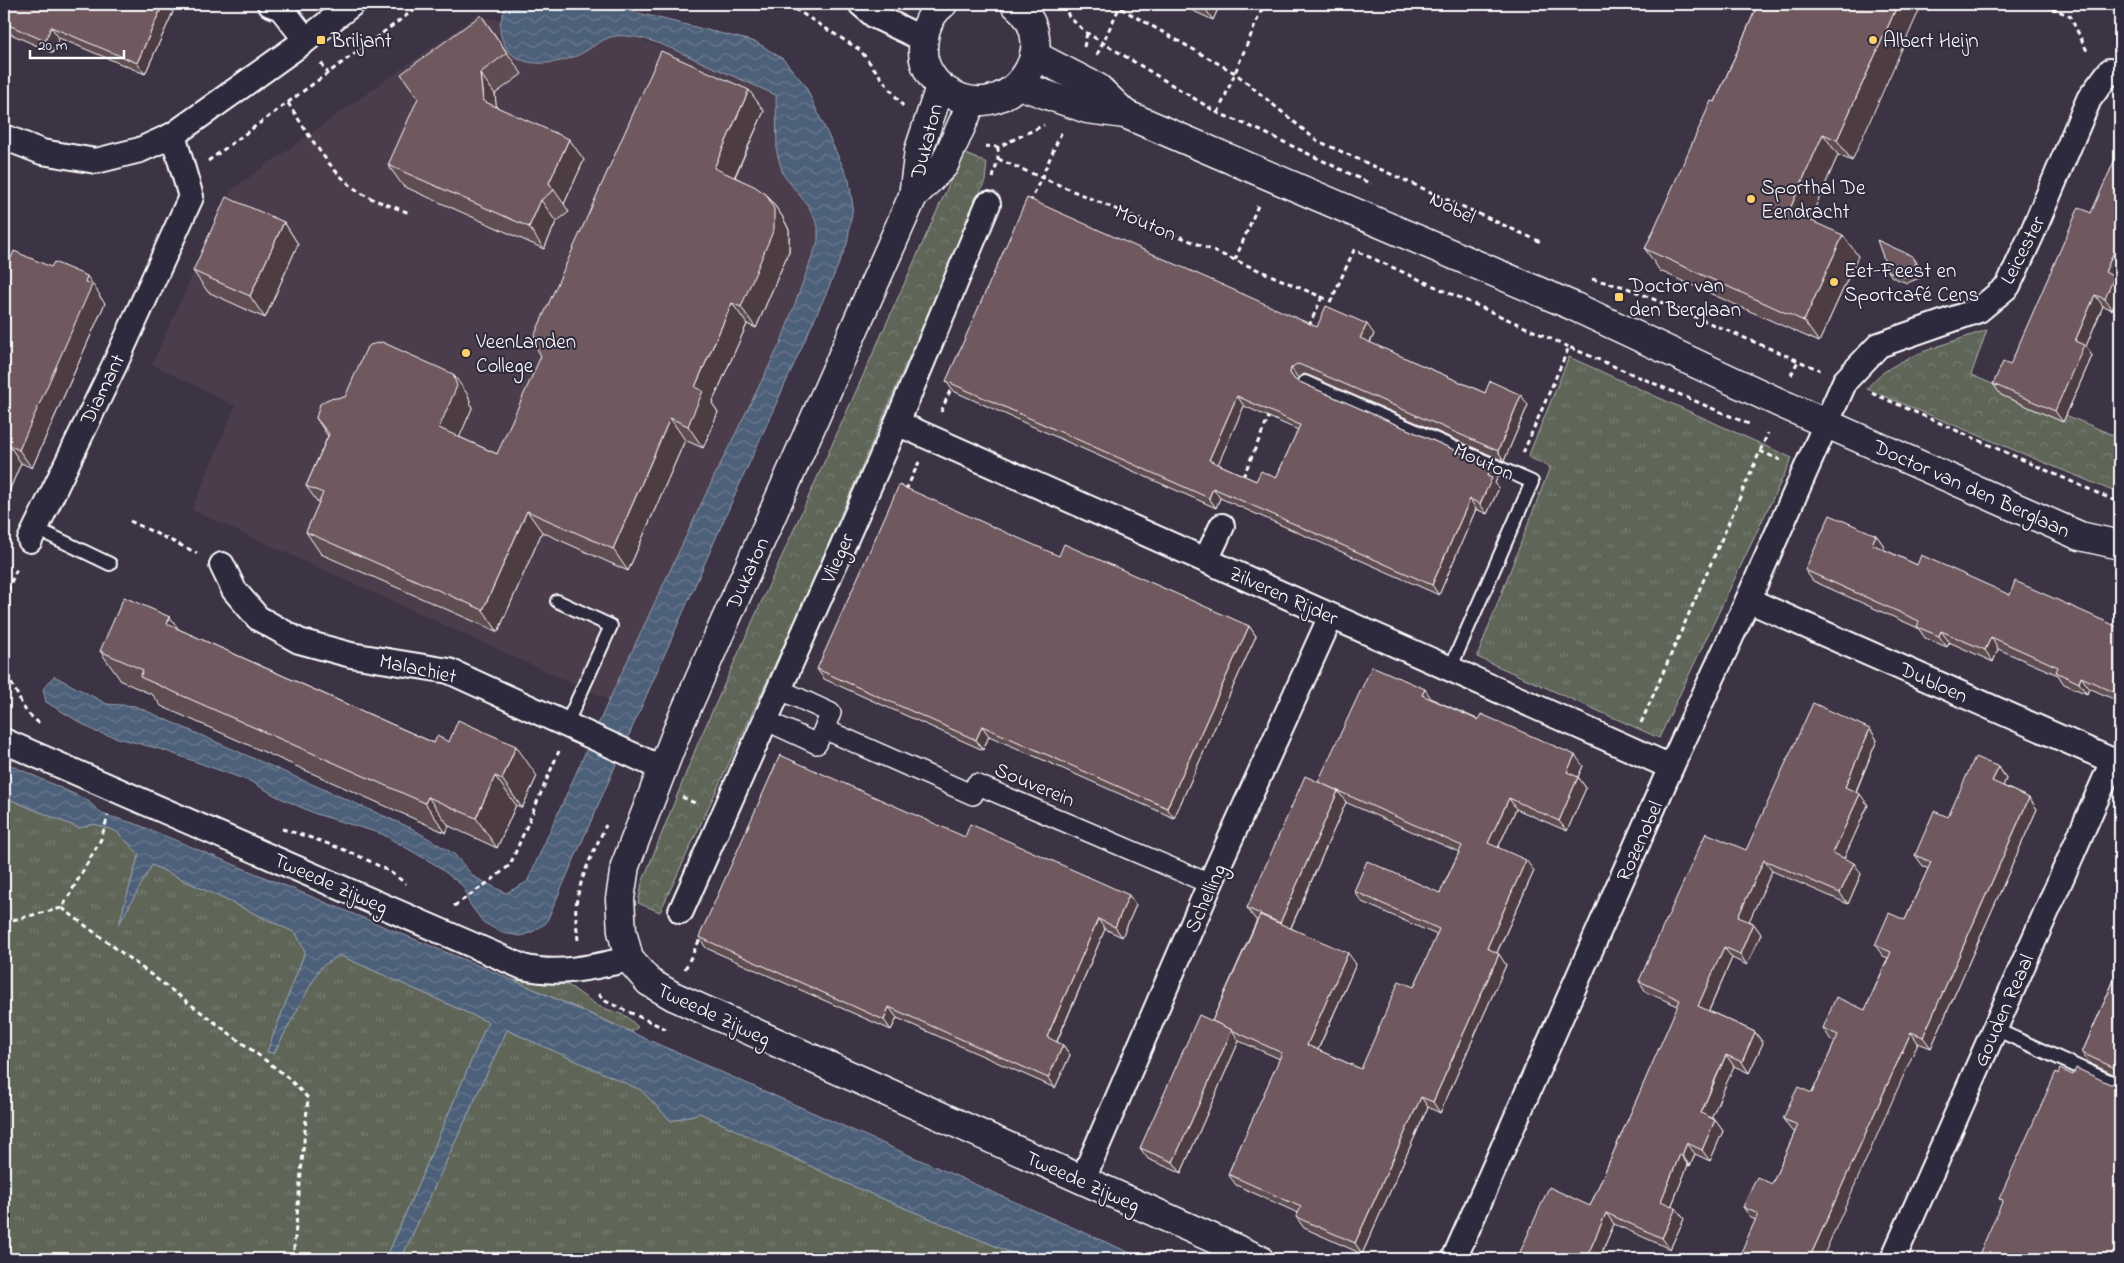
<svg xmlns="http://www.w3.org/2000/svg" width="2124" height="1263" viewBox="0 0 2124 1263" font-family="'Indie Flower',sans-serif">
  <defs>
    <pattern id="grass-tufts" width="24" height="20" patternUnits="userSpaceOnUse" patternTransform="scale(1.25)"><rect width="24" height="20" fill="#5e6659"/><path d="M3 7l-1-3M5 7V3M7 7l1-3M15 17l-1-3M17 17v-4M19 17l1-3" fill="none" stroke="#767d72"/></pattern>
    <pattern id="forest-crowns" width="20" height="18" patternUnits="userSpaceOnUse" patternTransform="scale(1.25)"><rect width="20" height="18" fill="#5e6659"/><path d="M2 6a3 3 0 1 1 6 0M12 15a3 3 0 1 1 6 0" fill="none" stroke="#767d72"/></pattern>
    <pattern id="water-waves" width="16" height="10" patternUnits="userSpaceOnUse" patternTransform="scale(1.25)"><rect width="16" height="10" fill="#4e6079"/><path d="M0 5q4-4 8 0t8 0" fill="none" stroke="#69788d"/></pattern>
  </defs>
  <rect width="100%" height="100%" fill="#3c3344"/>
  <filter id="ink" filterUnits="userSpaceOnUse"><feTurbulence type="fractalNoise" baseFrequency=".02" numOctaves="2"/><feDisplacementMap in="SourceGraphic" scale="10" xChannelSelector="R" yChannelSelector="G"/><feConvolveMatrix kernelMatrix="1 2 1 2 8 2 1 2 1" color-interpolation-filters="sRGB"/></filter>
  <g filter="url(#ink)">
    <path fill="#4b3e4c" d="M476,16L500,20V36L577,56L604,38L626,35L682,53L776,95L777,153L783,174L809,207L818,225V241L781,342L713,479L609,700L192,510L235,406L152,364L231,190Z"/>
    <g fill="url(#grass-tufts)" stroke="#aeb2ac">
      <path d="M1569,357L1792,458L1659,738L1477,657L1550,467L1528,457Z"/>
      <path d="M4,797L79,828L94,824L116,831L139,854L120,921L152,865L296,933L305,952L267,1052L274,1053L320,967L339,955L488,1022L386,1259H4Z"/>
      <path d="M513,980L568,985L598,1006L626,1016L638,1027L632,1032Z"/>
      <path d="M507,1030L641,1090L671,1121L700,1113L848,1184L1026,1259H401Z"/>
    </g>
    <g fill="url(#forest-crowns)" stroke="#aeb2ac">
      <path d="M963,153L987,163L985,181L799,612L660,912L638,903L642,883L698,743Z"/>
      <path d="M1987,330L1971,375L2120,438V494L1867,389C1887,358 1953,342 1987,330Z"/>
    </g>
    <g fill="url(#water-waves)" stroke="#95a0af">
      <path d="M507,4H613L626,10L756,42L783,59L805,85L849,180L853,207L847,244L829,287L738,488L546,923L534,931L521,936L502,933L483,922L469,903L463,886L436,865L382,834L316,814L276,796L252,782L163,750L96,732L46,702L43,689L54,676L107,704L135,706L411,828L454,854L474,877L506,893L527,882L609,700L713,479L781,342L818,241V226L809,207L783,174L777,153L776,95C750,84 725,72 699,61C677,51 652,38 627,36C604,33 595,48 576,56C555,65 518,69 506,47C496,30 500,21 507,4Z"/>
      <path d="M4,762L87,800L102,814L136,824L513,980L1144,1259H1026L848,1184L700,1113L671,1121L641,1090L507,1030L401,1259H386L488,1022L339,955L320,968L274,1053L267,1052L305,952L296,933L152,865L119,924L139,854L116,831L94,824L79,828L4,797Z"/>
    </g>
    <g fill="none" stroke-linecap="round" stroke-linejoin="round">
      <defs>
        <g id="service">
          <path d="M1305,382L1532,482L1450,669"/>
          <path d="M35,528L110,564"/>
          <path d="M557,601L611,626L567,723"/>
          <path d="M1995,1029L2120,1086"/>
        </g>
        <g id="pedestrian">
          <path d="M765,720L817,744L831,713L779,689"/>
          <path d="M824,729L973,795L976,784L1210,884"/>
        </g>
        <g id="minor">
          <path d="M270,4L281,8L306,40"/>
          <path d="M861,4L875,16L923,39"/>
          <path d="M173,135L306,40L352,4"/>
          <path d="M4,137L42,152L96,161L140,150L173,135L191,197L114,366L30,540"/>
          <path d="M897,423L1671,767"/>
          <path d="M1206,560L1222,526"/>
          <path d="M222,565L234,590L258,618L299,641L351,655L449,671L661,768"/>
          <path d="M1748,600L2113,761L2120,762"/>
          <path d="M4,741L523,967C558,976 594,967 629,959"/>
          <path d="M681,911L897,423L988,204"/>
          <path d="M1082,1181L1210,884L1331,616"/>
          <path d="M1454,1259L1671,767L1748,600L1845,381L1879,345L1979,310L2008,286L2031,236L2089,99L2110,71L2120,73"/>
          <path d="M1893,1259L2113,761"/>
        </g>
        <g id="tertiary">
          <path d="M943,4C928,15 923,34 923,51C923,66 933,82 945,90C1006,132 1069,46 1015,4"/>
          <path d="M1034,55L1098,88L1125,114"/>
          <path d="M1019,85L1087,109L1125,114L1573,306L1780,403L2080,536L2120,545"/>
          <path d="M940,87L919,150L913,196L681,721L625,866L620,899L622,931L629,959L649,982L673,996L1259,1259"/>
          <path d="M913,196L944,165L972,102"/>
        </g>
      </defs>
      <use href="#service" stroke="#fff" stroke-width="16"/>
      <use href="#pedestrian" stroke="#fff" stroke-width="22"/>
      <use href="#minor" stroke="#fff" stroke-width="28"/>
      <use href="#tertiary" stroke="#fff" stroke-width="31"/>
      <g stroke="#fff" stroke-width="3" stroke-dasharray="5 4" stroke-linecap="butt">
        <path d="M787,4L860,50L903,106"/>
        <path d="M1064,4L1069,17L1087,33L1218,113L1261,131L1371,184"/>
        <path d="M1113,4L1235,73L1316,140L1543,243"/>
        <path d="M2043,4L2070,16L2088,53"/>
        <path d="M1084,47L1087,33"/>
        <path d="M1097,55L1121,4"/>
        <path d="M321,63L328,73"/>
        <path d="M288,103C308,133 328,170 358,191C373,201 393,206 409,213"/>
        <path d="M1218,113L1264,4"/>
        <path d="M985,146L998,147L1044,125"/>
        <path d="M998,159L1331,301L1354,250L1569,347"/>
        <path d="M208,161L422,4"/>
        <path d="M993,178L998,159V147"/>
        <path d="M1030,203L1062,131"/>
        <path d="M1235,260L1259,203"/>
        <path d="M1592,279L1625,287L1820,370"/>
        <path d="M1309,326L1322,297"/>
        <path d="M1791,375L1798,361"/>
        <path d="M1872,393L2120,503"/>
        <path d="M941,412L952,386"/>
        <path d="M1760,451L1780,460"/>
        <path d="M1523,453L1569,347L1751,425"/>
        <path d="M1243,477L1270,414"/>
        <path d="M906,490L919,462"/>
        <path d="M130,521L197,553"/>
        <path d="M4,599L18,566"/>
        <path d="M4,677C14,682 18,698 24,708C28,714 34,719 39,723"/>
        <path d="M1641,723L1768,433"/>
        <path d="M682,797L697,804"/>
        <path d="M282,829C318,839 379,860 406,884"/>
        <path d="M454,906L493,879L510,865L559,751"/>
        <path d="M62,908L285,1075L308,1098L293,1259"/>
        <path d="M4,922L62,908L101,839L108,816"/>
        <path d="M578,940C577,929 575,916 576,905C580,877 594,851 606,825"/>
        <path d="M685,969L701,937"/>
        <path d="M599,994L603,1000L666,1029"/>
      </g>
      <use href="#service" stroke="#2f2a3d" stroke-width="12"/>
      <use href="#pedestrian" stroke="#2f2a3d" stroke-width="19"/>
      <use href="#minor" stroke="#2f2a3d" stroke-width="24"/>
      <use href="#tertiary" stroke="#2f2a3d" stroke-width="28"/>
    </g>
    <g fill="#5f4d51" stroke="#fff" fill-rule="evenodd">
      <path d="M4,4L173,12L145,74L59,38L53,53L4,31Z"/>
      <path d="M1178,4H1220L1213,20Z"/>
      <path d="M1758,4L1852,161L1838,155L1809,220L1858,256L1819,342L1660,271L1645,249L1715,102Z"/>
      <path d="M481,15L522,74L495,94L496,107L584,160L564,204L569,212L556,222L544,249L403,186L388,165Z"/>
      <path d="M764,111L735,177L767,195L782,216L789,230V251L756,328L747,324L712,403L718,412L703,448L685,440L628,571L542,532L498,632L321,554L306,532L319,504L306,486L328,436L316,418L468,395L472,408L459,437L497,454Z"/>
      <path d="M284,222L298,244L265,318L208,292L193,271Z"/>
      <path d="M1916,261L1922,277L1907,283L1892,277L1888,271Z"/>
      <path d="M4,275L100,295L99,296L105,303L32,468L21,463L4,503Z"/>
      <path d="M2115,278L2120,285V292L2112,310L2103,306L2086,346L2092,356L2063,422L2001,395L1993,384L2010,365Z"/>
      <path d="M1317,327L1374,334L1370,343L1485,393L1528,405L1504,461L1308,375L1304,374L1298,378L1297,381L1491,466L1498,476L1495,483L1499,488L1487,514L1476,509L1439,595L1220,498L1216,508L953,391L946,381ZM1244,406L1298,430L1276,478L1256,481L1218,464Z"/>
      <path d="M1876,535L1884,546L1883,549L1917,565L2010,595L2120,628V702L2089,688L2087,694L2064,684L2058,675L1998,649L1993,662L1949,642L1947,647L1925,638L1918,628L1813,581L1805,570Z"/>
      <path d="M1059,556L1249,626L1256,636L1174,818L989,736L983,750L824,679L817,669Z"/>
      <path d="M170,617L178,629L434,743L449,742L537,776L522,808L516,805L497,848L449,826L446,833L161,706L153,695L121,681L100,651Z"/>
      <path d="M1432,699L1583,766L1578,777L1586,788L1567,831L1516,809L1498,848L1534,871L1497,953L1506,965L1440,1113L1428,1107L1362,1254L1304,1228L1296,1217L1298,1213L1236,1185L1228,1174L1280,1059L1239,1041L1181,1173L1148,1159L1140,1148L1212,1021L1257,920L1255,919L1247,908L1319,782ZM1345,802L1459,852L1440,893L1354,891L1362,902L1437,935L1414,987L1361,1069L1318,1050L1356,964L1291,928L1346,802Z"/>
      <path d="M1870,729L1877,740L1856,792L1868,805L1844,858L1861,874L1848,904L1772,871L1749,921L1753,923L1761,934L1747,965L1732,958L1709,1011L1755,1032L1763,1043L1749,1073L1734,1066L1721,1095L1711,1118L1715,1120L1723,1131L1710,1161L1695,1154L1690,1166L1688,1165L1672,1205L1684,1219L1670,1249L1614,1224L1599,1259H1517L1590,1206L1678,1006L1646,992L1639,981L1746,850Z"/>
      <path d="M1999,767L2006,779L2003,786L2029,798L2037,809L1931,1048L1918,1043L1756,1220L1751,1218L1743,1207L1772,1184L1795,1132L1791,1130L1783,1119L1812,1093L1835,1042L1831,1040L1823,1028L1865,1010L1888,958L1883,956L1875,945L1905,920L1928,869L1923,866L1915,855L1948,817Z"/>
      <path d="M965,837L1136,905L1122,937L1105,929L1057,1042L1063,1045L1070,1055L1055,1088L897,1018L891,1030L706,948L699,937Z"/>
      <path d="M2120,966V1077L2089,1063L2082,1053Z"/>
    </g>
    <g fill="#4e3e42" stroke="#fff">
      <path d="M163,4H167L173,12L145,74L137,63Z"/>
      <path d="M1202,4H1220L1213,20Z"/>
      <path d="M1898,4H1922L1852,161L1837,140Z"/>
      <path d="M51,27L59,38L53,53L45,41Z"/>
      <path d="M480,73L495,94L498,123L483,101Z"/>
      <path d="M749,90L764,111L729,189L714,168Z"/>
      <path d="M1823,134L1838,155L1804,233L1789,211Z"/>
      <path d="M569,139L584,160L564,204L549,183Z"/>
      <path d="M767,195L782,216L789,230V251L756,328L741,307Z"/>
      <path d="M541,200L556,222L544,249L529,227Z"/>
      <path d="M284,222L298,244L265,318L250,296Z"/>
      <path d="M1843,235L1858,256L1819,342L1804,321Z"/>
      <path d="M2120,238V267L2115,278L2120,285V292L2112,310L2105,299V272Z"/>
      <path d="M1912,256L1916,261L1922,277L1918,271Z"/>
      <path d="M87,276L100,295L99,296L105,303L32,468L19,450Z"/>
      <path d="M2095,295L2103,306L2086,346L2092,356L2063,422L2055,411L2075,341Z"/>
      <path d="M732,303L747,324L712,403L718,412L703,448L688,426L695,387Z"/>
      <path d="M1367,324L1374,334L1367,348L1360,338Z"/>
      <path d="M1291,368L1298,378L1297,383L1290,373Z"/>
      <path d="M453,374L468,395L472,408L454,450L439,428Z"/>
      <path d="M1521,395L1528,405L1504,461L1498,451Z"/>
      <path d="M1237,396L1244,406L1216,469L1209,460Z"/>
      <path d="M670,418L685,440L628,571L613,549Z"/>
      <path d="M9,445L21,463L4,503V456Z"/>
      <path d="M1491,466L1498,476L1495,483L1499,488L1487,514L1480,504L1487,476Z"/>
      <path d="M1213,488L1220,498L1216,508L1209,498Z"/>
      <path d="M1470,499L1476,509L1439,595L1432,585Z"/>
      <path d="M527,511L542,532L498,632L483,610Z"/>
      <path d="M4,521L6,525L4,530Z"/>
      <path d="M1876,535L1884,546L1880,556L1872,544Z"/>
      <path d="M170,617L191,647L167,624Z"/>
      <path d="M1249,626L1256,636L1174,818L1167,808Z"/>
      <path d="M1941,631L1949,642L1947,647L1939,636Z"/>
      <path d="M1991,637L1998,649L1993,662L1985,650Z"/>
      <path d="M2081,677L2089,688L2087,694L2079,683Z"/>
      <path d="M1425,689L1432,700L1422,695Z"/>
      <path d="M982,726L989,736L983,750L976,740Z"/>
      <path d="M1870,729L1877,740L1853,798L1845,787Z"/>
      <path d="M516,746L537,776L522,808L502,779Z"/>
      <path d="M1575,755L1583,766L1575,783L1567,772Z"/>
      <path d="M1999,767L2006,779L2000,793L1992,781Z"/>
      <path d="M495,776L516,805L497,848L476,818Z"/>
      <path d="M1578,777L1586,788L1567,831L1559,821Z"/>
      <path d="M1338,791L1346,802L1288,934L1280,923Z"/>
      <path d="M1860,794L1868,805L1841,865L1833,853Z"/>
      <path d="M428,797L449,826L446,833L425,803Z"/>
      <path d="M1509,798L1516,809L1495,854L1488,843Z"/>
      <path d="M2029,798L2037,809L1931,1048L1923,1037Z"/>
      <path d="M1526,860L1534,871L1494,959L1487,948Z"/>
      <path d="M1764,860L1772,871L1746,928L1738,917Z"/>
      <path d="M1854,863L1861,874L1848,904L1840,893Z"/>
      <path d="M1129,895L1136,905L1122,937L1115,927Z"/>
      <path d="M1098,919L1105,929L1054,1048L1047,1037Z"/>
      <path d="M1753,923L1761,934L1747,965L1740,954Z"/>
      <path d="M1724,947L1732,958L1706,1017L1698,1006Z"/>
      <path d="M1348,953L1356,964L1315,1056L1307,1045Z"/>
      <path d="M1499,954L1506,965L1440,1113L1433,1102Z"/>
      <path d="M889,1007L897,1018L891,1030L884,1020Z"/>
      <path d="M1232,1030L1239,1041L1181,1173L1173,1162Z"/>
      <path d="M1755,1032L1763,1043L1749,1073L1742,1062Z"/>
      <path d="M1911,1032L1918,1043L1822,1259H1809Z"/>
      <path d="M1063,1045L1070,1055L1055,1088L1048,1078Z"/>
      <path d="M1726,1055L1734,1066L1709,1124L1701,1113Z"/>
      <path d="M1421,1097L1428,1107L1362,1254L1355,1243Z"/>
      <path d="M1715,1120L1723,1131L1710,1161L1702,1150Z"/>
      <path d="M1687,1143L1695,1154L1690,1166L1682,1155Z"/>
      <path d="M1680,1154L1688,1165L1669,1212L1661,1201Z"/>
      <path d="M1676,1208L1684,1219L1670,1249L1662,1238Z"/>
      <path d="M1606,1213L1614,1224L1599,1259H1586Z"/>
    </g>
    <g fill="#6f595e" stroke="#fff" fill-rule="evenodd">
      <path d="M4,4H163L137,63L51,27L45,41L4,23Z"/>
      <path d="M1758,4H1898L1837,140L1823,134L1789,211L1843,235L1804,321L1645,249L1711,101L1715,102Z"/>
      <path d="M481,15L507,53L480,73L483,101L569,139L549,183L554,190L541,200L529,227L388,165L418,98L401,74Z"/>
      <path d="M661,51L749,90L714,168L754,186L767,195L774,209V229L741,307L732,303L695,387L703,391L688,426L670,418L613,549L527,511L483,610L306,532L323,493L306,486L329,434L316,418L320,404L328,399L345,397L366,349L370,345L382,342L453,374L457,386L439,428L497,454L541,356L533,341L535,334Z"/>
      <path d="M2120,148V238L2105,272L2114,277L2105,299L2095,295L2075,341L2084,345L2055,411L1993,384L2003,362L2010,365L2079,207L2091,213Z"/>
      <path d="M226,197L284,222L250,296L193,271Z"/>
      <path d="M1027,198L1317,327L1326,306L1367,324L1360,338L1485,393L1490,381L1521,395L1498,451L1301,365L1297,364L1291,368L1290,373L1295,380L1491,466L1487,476L1492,478L1480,504L1470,499L1432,585L1213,488L1209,498L946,381ZM1237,396L1300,425L1276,478L1261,471L1256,481L1209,460Z"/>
      <path d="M1877,240L1912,256L1918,271L1903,277L1888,271Z"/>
      <path d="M14,251L51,267L54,262L87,276L85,282L92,285L19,450L9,445L4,456V275Z"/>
      <path d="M899,485L1059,556L1064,544L1249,626L1167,808L982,726L976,740L817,669Z"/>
      <path d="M1830,515L1876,535L1872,544L1917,565L1921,555L2010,595L2015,581L2120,628V695L2081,677L2079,683L2056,672L2058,667L1991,637L1985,650L1941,631L1939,636L1917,627L1919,621L1805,570Z"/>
      <path d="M124,597L170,617L167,624L434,743L437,736L449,742L458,720L516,746L502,779L495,776L476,818L428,797L425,803L140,677L143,670L100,651Z"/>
      <path d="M1372,666L1425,689L1422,695L1478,720L1481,714L1575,755L1567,772L1578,777L1559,821L1509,798L1488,843L1526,860L1487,948L1499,954L1433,1102L1421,1097L1355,1243L1296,1217L1301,1207L1228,1174L1282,1053L1212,1021L1260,915L1348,953L1307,1045L1361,1069L1399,981L1414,987L1439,929L1354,891L1367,861L1440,893L1462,846L1318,782Z"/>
      <path d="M1813,703L1870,729L1845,787L1860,794L1833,853L1854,863L1840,893L1764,860L1738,917L1753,923L1740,954L1724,947L1698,1006L1755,1032L1742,1062L1726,1055L1713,1084L1701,1113L1715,1120L1702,1150L1687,1143L1682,1155L1680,1154L1661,1201L1676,1208L1662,1238L1606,1213L1586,1259H1517L1549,1187L1590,1206L1680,1000L1639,981L1652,951L1706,833L1746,850Z"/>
      <path d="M780,755L965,837L970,824L1129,895L1115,927L1098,919L1047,1037L1063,1045L1048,1078L889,1007L884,1020L699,937Z"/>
      <path d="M1975,757L1999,767L1992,781L2029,798L1923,1037L1911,1032L1809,1259H1738L1758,1214L1743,1207L1757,1177L1772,1184L1798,1125L1783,1119L1790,1103L1798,1087L1812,1093L1838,1035L1823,1028L1836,997L1865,1010L1891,952L1875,945L1889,913L1905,920L1931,862L1915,855L1934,811L1948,817Z"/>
      <path d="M1305,776L1338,791L1280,923L1247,908Z"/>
      <path d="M2120,966V1074L2117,1069L2082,1053Z"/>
      <path d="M1199,1015L1232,1030L1173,1162L1140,1148Z"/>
      <path d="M2076,1068L2110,1084L2118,1083L2120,1080V1259H1977L2003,1200L1999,1199L2056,1072L2058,1074L2060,1069L2073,1075Z"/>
    </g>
  </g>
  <g fill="#ffd166" stroke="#2f2a3d" stroke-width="2">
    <rect x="316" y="35" width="10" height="10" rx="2.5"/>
    <circle cx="1873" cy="40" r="5"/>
    <circle cx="1751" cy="199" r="5"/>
    <circle cx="1834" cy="282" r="5"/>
    <rect x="1614" y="292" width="10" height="10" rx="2.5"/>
    <circle cx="466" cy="353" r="5"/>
  </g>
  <g text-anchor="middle" stroke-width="4" stroke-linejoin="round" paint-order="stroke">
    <g font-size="21" fill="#fff" stroke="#2f2a3d" text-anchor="start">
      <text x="331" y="47">Briljant</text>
      <text x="1883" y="47">Albert Heijn</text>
      <text x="1761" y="194">Sporthal De<tspan x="1761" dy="24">Eendracht</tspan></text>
      <text x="1844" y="277">Eet-Feest en<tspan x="1844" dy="24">Sportcafé Cens</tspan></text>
      <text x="1629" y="292">Doctor van<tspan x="1629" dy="24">den Berglaan</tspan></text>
      <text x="476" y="348">VeenLanden<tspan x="476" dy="24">College</tspan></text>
    </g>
    <g font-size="21" fill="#fff" stroke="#2f2a3d">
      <text transform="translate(926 141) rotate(-76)" y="7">Dukaton</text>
      <text transform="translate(1453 207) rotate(26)" y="7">Nobel</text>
      <text transform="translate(1146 222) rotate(23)" y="7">Mouton</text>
      <text transform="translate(2022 250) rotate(-63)" y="7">Leicester</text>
      <text transform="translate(102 389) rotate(-64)" y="7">Diamant</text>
      <text transform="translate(1484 461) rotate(24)" y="7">Mouton</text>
      <text transform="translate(1972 488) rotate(24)" y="7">Doctor van den Berglaan</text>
      <text transform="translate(837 558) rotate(-66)" y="7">Vlieger</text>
      <text transform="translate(747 573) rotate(-66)" y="7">Dukaton</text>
      <text transform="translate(1284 595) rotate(24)" y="7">Zilveren Rijder</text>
      <text transform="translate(418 668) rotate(12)" y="7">Malachiet</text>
      <text transform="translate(1934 682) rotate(24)" y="7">Dubloen</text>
      <text transform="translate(1035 784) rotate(23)" y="7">Souverein</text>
      <text transform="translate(1639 841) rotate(-66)" y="7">Rozenobel</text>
      <text transform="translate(331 883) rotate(24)" y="7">Tweede Zijweg</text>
      <text transform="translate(1205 898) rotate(-66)" y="7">Schelling</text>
      <text transform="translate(2003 1010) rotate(-66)" y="7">Gouden Reaal</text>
      <text transform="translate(714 1014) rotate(25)" y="7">Tweede Zijweg</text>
      <text transform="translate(1083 1181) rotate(24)" y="7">Tweede Zijweg</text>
    </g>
  </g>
  <rect width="2124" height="1263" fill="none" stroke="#2f2a3d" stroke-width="20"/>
  <rect x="10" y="10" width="2104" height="1243" fill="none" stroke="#fff" stroke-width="2" filter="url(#ink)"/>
  <path d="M30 50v8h94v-8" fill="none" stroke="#ffffff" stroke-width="2.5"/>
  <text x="38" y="50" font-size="15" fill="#ffffff" stroke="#2f2a3d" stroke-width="4" paint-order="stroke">20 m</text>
</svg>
